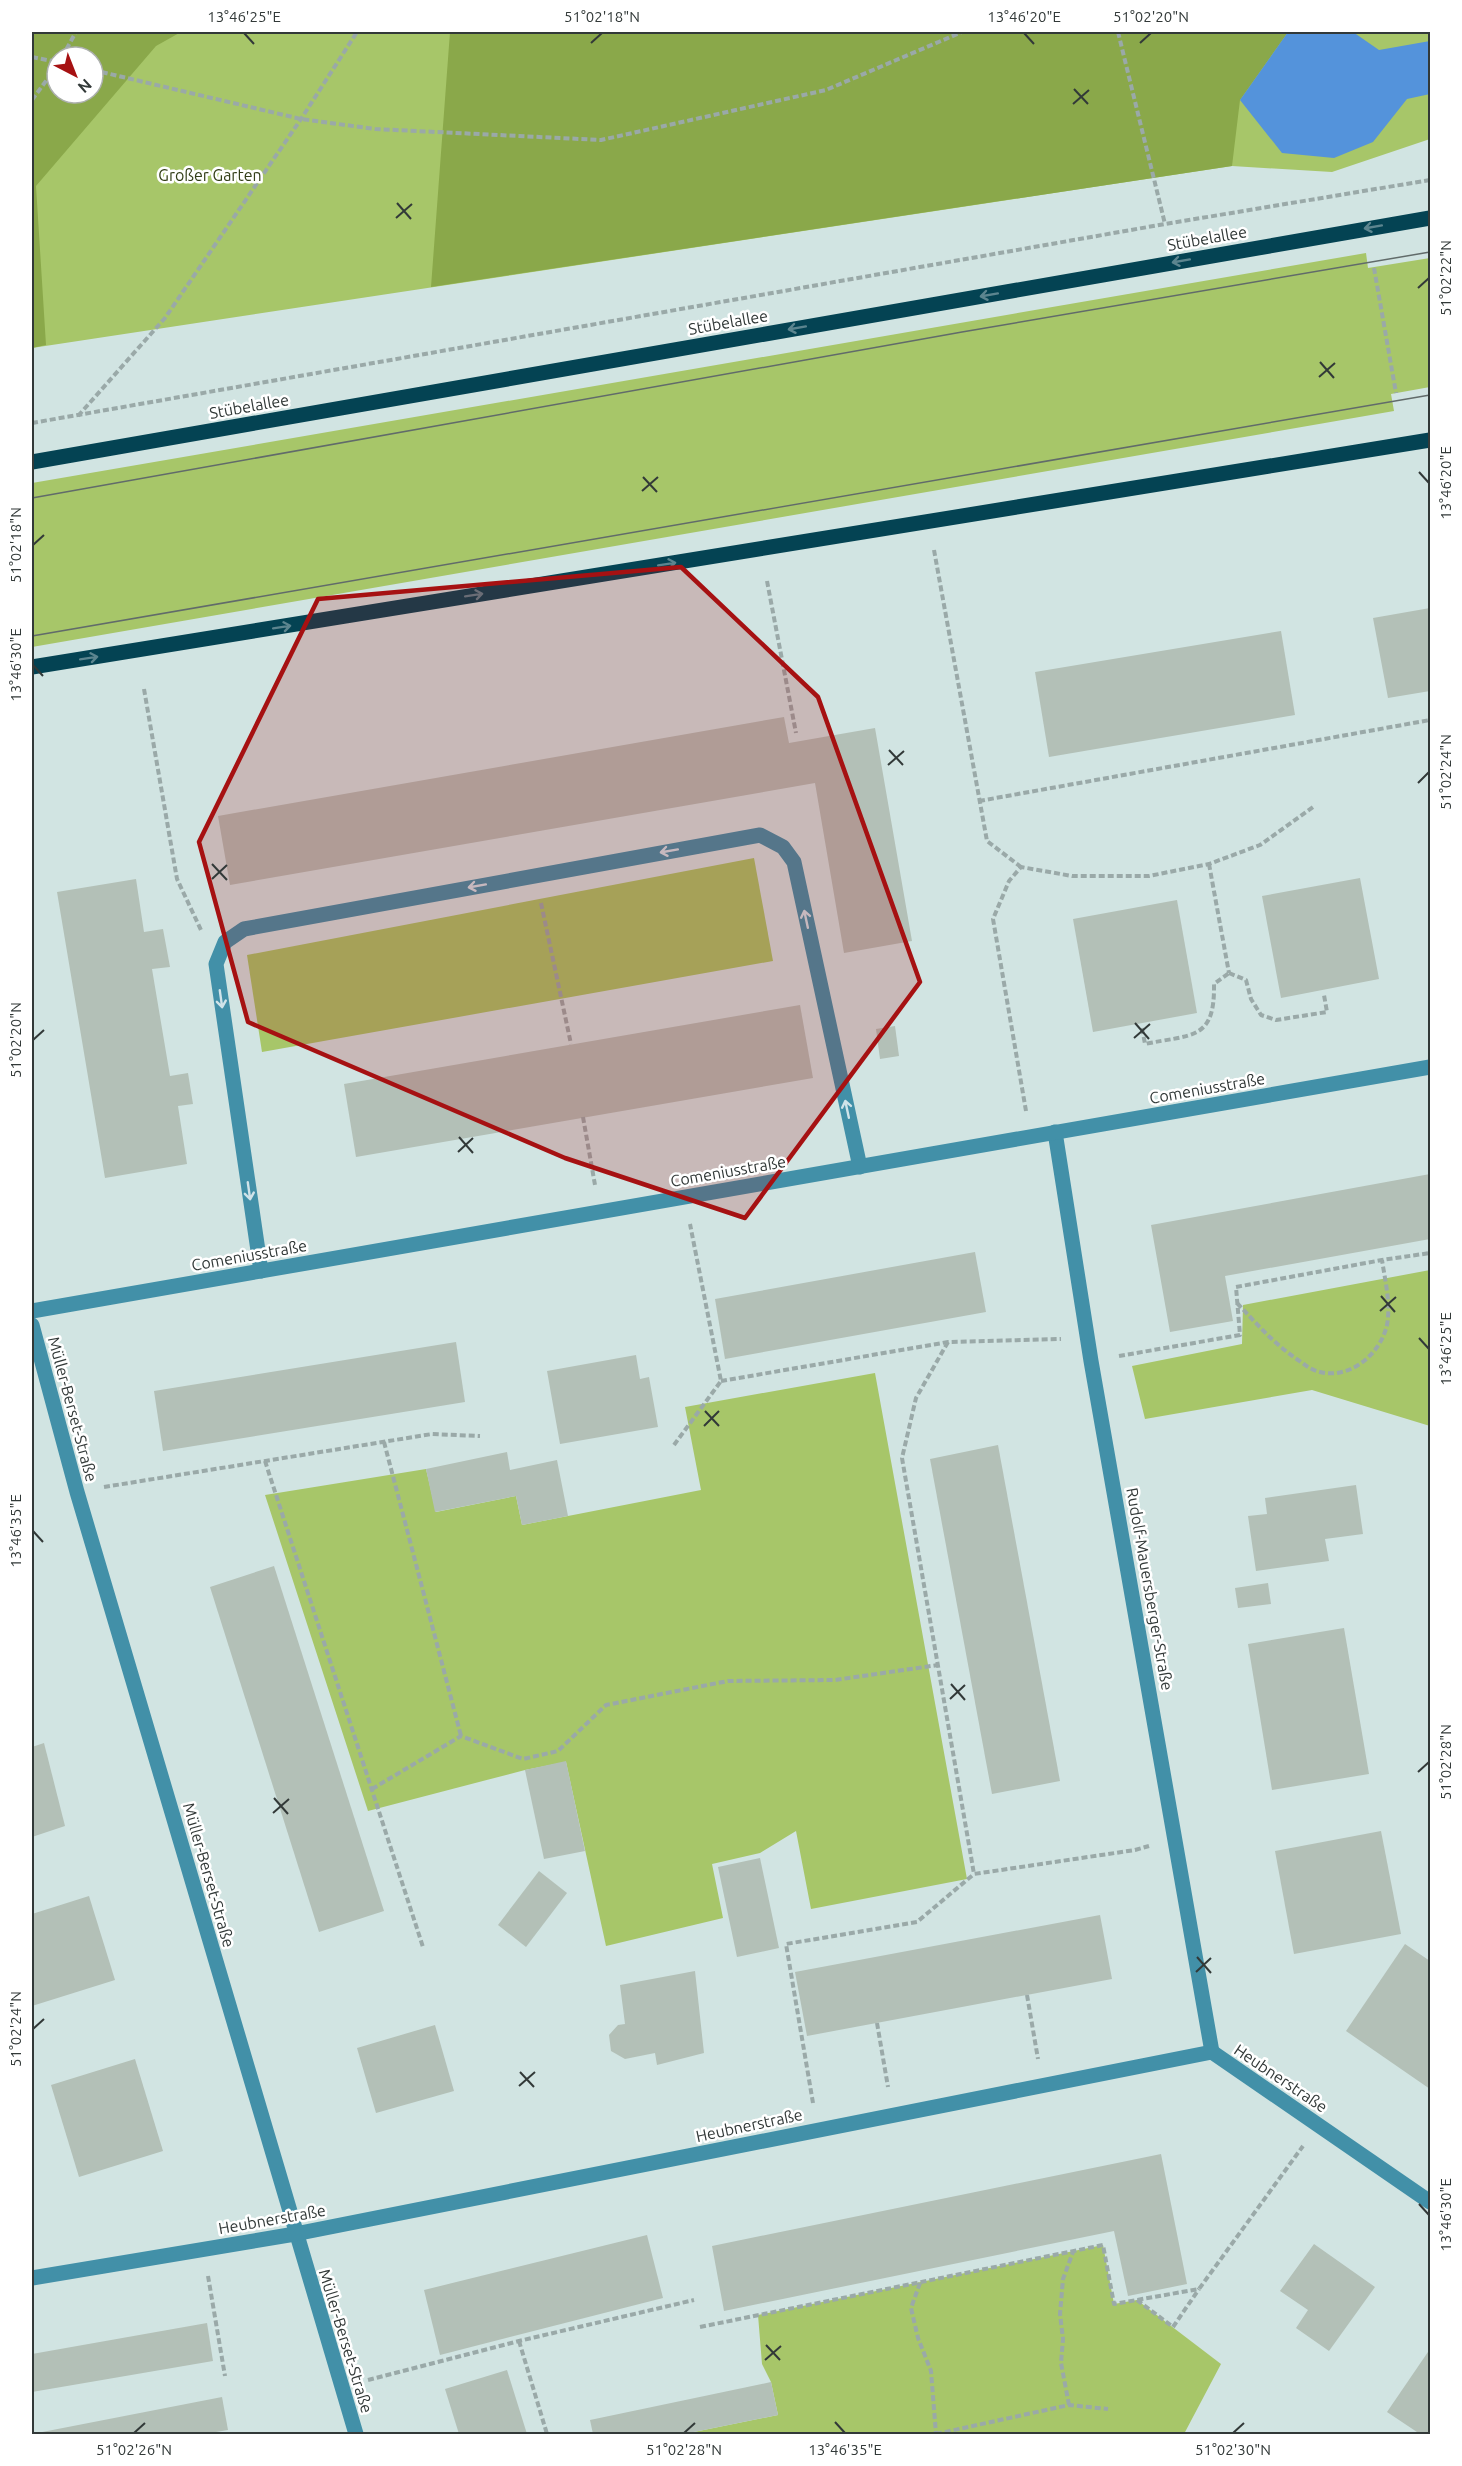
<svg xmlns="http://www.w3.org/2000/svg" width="1462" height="2466" viewBox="0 0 1462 2466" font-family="Ubuntu,sans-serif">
  <rect width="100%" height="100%" fill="#d1e4e2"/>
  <g fill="#a7c669" fill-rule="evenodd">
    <path d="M32,32H1430V139L1332,172L1232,166L32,348ZM57,57H93V93H57Z"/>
    <path d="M1366,253L1368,268L1430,258V387L1391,394L1394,411L32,647V483Z"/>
    <path d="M754,858L773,961L262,1052L247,955Z"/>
    <path d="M1430,1270V1426L1312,1390L1145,1419L1132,1366L1242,1344L1243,1305Z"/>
    <path d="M875,1373L967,1879L811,1909L796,1831L760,1853L712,1864L723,1918L606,1946L566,1762L525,1770L368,1811L265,1495L426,1469L436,1512L516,1496L522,1525L701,1490L685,1407Z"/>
    <path d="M1103,2245L1114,2304L1137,2300L1221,2364L1184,2434H684L778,2415L771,2382L762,2364L758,2315Z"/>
  </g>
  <g fill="#8aa84a" fill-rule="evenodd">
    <path d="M32,32H181L156,46L36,186L46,345L32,348ZM57,57H93V93H57Z"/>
    <path d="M450,32H1288L1240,100L1232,166L431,287Z"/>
  </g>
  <path fill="#5493db" d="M1288,32H1353L1379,50L1430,41V94L1407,99L1373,142L1334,158L1282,153L1240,100Z"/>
  <g fill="#b3c0b7">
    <path d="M1430,608V691L1388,698L1373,618Z"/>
    <path d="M1281,631L1295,715L1049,757L1035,672Z"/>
    <path d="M784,717L789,743L875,728L912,941L844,953L815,783L230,885L218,816Z"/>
    <path d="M1360,878L1379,979L1281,998L1262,896Z"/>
    <path d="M136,879L144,932L163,929L170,967L152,969L170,1076L188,1073L193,1104L178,1106L187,1164L105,1178L57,892Z"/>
    <path d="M1177,900L1197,1013L1093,1032L1073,919Z"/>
    <path d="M800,1005L813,1078L356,1157L344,1084Z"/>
    <path d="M895,1026L899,1056L880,1059L876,1029Z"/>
    <path d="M1430,1174V1239L1225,1276L1233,1321L1170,1332L1151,1225Z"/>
    <path d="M975,1252L986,1312L725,1359L715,1299Z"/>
    <path d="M456,1342L465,1402L163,1451L154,1391Z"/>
    <path d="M636,1355L640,1379L649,1377L658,1427L560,1444L547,1371Z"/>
    <path d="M998,1445L1060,1781L992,1794L930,1459Z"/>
    <path d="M507,1452L510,1470L557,1460L568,1516L522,1525L516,1496L435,1512L426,1469Z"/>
    <path d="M1356,1485L1363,1534L1325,1539L1329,1561L1256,1571L1248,1516L1267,1514L1265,1498Z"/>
    <path d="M274,1566L384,1911L319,1932L210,1587Z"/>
    <path d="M1268,1583L1271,1604L1238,1608L1235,1588Z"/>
    <path d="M1344,1628L1369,1774L1272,1790L1248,1644Z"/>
    <path d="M44,1743L65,1826L32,1837V1747Z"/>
    <path d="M566,1761L585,1851L544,1859L525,1770Z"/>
    <path d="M1381,1831L1401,1934L1294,1954L1275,1851Z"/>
    <path d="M760,1858L779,1948L737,1957L718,1867Z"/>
    <path d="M539,1871L567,1893L526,1947L498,1925Z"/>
    <path d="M89,1896L115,1980L32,2006V1914Z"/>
    <path d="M1100,1915L1112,1979L807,2036L795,1972Z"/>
    <path d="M1405,1944L1430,1961V2089L1346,2031Z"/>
    <path d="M695,1971L704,2053L657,2065L655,2053L625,2059L611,2051L609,2035L618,2025L625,2024L620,1985Z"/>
    <path d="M435,2025L454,2091L376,2113L357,2048Z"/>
    <path d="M135,2059L163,2151L79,2177L51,2085Z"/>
    <path d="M1161,2154L1187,2284L1128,2296L1114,2231L724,2311L712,2246Z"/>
    <path d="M647,2235L663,2298L440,2355L424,2290Z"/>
    <path d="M1314,2244L1375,2287L1329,2351L1296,2328L1308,2310L1280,2291Z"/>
    <path d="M207,2323L213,2361L32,2392V2354Z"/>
    <path d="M1430,2349V2434H1420L1387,2412Z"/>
    <path d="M507,2370L527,2434H459L445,2389Z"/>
    <path d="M771,2382L778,2415L684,2434H593L590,2420Z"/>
    <path d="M222,2397L228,2430L204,2434H32Z"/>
  </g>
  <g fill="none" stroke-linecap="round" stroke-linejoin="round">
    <g stroke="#9aa9a8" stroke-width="4" stroke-dasharray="6 3" stroke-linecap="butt">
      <path d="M1118,32L1165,224"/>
      <path d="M32,57L57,62"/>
      <path d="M62,57L76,32"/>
      <path d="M93,70L301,119L375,129L601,140L826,90L962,32"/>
      <path d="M32,100L57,66"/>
      <path d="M1374,268L1396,393"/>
      <path d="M78,416L165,318L301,119L357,32"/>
      <path d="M32,423L1165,224L1430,180"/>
      <path d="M934,550L987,841L1021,867"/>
      <path d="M767,581L796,733"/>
      <path d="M144,689L177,879L201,930"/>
      <path d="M979,801L1430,720"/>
      <path d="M1209,864L1229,973"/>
      <path d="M541,903L571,1044"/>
      <path d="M1229,973L1246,980L1251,999L1261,1015L1276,1020L1327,1012L1324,995"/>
      <path d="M1142,1028L1145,1044C1192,1034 1215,1041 1214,984L1229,973"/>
      <path d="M1026,1111L993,919L1009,881L1021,867L1072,876H1149L1209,864L1260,845L1313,807"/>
      <path d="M583,1117L595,1185"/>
      <path d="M1237,1303C1258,1325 1273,1343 1298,1360C1303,1363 1308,1368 1314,1370C1346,1383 1380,1356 1387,1325C1391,1304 1385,1280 1382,1260"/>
      <path d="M948,1342L916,1398L902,1458L974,1874L1135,1850L1149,1846"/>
      <path d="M1119,1356L1240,1335L1236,1287L1382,1260L1430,1253"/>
      <path d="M721,1381L948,1342L1061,1339"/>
      <path d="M384,1442L461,1736"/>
      <path d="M674,1445L721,1381L690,1224"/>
      <path d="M265,1461L423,1947"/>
      <path d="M104,1487L432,1434L480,1436"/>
      <path d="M372,1789L461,1736L523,1759L558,1751L606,1705L728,1681L835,1680L938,1665"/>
      <path d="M1027,1995L1038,2059"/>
      <path d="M877,2023L888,2087"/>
      <path d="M813,2103L786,1944L917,1922L974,1874"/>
      <path d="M208,2276L225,2376"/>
      <path d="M920,2283L911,2308L918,2338L931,2371L936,2434"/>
      <path d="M1137,2300L1173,2327L1199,2289"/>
      <path d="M700,2327L1103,2245L1114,2304L1199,2289L1303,2146"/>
      <path d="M519,2341L547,2434"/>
      <path d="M368,2380L519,2341L694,2300"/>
      <path d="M1069,2405L1061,2363L1063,2339L1060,2314L1063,2279L1073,2252"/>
      <path d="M936,2434L1069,2405L1108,2409"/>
    </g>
    <g stroke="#4290a8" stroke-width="15">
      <path d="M1055,1132L1091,1361L1212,2052"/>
      <path d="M261,1271L216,964L225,942L244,929L760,835L783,847L794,862L860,1167"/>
      <path d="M32,1311L1430,1067"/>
      <path d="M32,1325L77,1492L356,2434"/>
      <path d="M32,2278L295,2234L1212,2052L1430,2202"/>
    </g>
    <g stroke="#044353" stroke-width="15">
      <path d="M32,462L1430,218"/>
      <path d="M32,667L1430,440"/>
    </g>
    <g stroke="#616b6a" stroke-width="1.5">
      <path d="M32,498L962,332L1430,252"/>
      <path d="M32,636L1430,395"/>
    </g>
  </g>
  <defs><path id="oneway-shaft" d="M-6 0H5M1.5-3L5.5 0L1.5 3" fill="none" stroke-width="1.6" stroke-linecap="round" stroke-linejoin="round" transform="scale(1.5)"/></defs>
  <g stroke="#5c858f">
    <use href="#oneway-shaft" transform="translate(1373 227) rotate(170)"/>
    <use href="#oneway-shaft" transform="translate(1181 261) rotate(170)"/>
    <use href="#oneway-shaft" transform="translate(989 295) rotate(170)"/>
    <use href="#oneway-shaft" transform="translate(797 328) rotate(170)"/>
    <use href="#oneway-shaft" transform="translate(667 564) rotate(-9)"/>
    <use href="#oneway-shaft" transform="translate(474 595) rotate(-9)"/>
    <use href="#oneway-shaft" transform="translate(282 627) rotate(-9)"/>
    <use href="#oneway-shaft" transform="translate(89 658) rotate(-9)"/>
  </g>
  <g stroke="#d0e3e9">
    <use href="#oneway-shaft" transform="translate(669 851) rotate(170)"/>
    <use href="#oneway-shaft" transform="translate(477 886) rotate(170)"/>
    <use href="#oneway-shaft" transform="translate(806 919) rotate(-102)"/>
    <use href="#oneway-shaft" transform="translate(221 999) rotate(82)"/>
    <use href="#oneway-shaft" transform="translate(847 1109) rotate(-102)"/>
    <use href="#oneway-shaft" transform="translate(249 1191) rotate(82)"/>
  </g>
  <path fill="#a61112" fill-opacity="0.2" stroke="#a61112" stroke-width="4.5" stroke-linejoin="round" d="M681,567L818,697L920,982L745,1218L565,1158L248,1022L199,842L318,599Z"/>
  <path fill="none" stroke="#323938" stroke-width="2" d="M244,33L254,44M1024,33L1034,44M591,43L602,33M1140,43L1151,33M1074,89L1088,104M1073,104L1089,90M397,203L411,219M396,218L412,204M1418,288L1429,278M1320,362L1334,378M1319,377L1335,363M1419,472L1429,483M643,477L657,492M642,491L658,477M33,545L44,535M33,665L43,676M889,750L903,765M888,765L904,751M1418,783L1429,772M212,864L227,880M212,879L227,865M1135,1023L1149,1039M1134,1038L1150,1024M33,1040L44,1030M459,1137L473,1153M458,1152L473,1138M1381,1296L1395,1312M1380,1311L1396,1297M1419,1338L1429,1349M705,1411L719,1426M704,1426L719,1411M33,1531L43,1542M951,1684L965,1700M950,1699L965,1685M1418,1772L1429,1762M274,1798L288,1814M273,1813L289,1799M1197,1957L1211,1973M1196,1972L1211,1958M33,2029L44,2019M520,2072L534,2087M519,2086L535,2072M1419,2204L1429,2215M766,2345L780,2360M765,2360L781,2346M835,2422L845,2433M134,2433L145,2423M684,2433L695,2423M1233,2433L1244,2423"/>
  <g text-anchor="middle" stroke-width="5" stroke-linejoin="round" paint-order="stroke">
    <g font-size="16" fill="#323e17" stroke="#fff">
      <text x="210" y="181">Großer Garten</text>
    </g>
    <g font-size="16" fill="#323938" stroke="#fff">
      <text transform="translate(1207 238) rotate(-10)" y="6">Stübelallee</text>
      <text transform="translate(728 322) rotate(-10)" y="6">Stübelallee</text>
      <text transform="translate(249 406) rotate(-10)" y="6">Stübelallee</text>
      <text transform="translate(1207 1088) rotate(-10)" y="6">Comeniusstraße</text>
      <text transform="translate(728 1171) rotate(-10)" y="6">Comeniusstraße</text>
      <text transform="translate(249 1255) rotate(-10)" y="6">Comeniusstraße</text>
      <text transform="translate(73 1409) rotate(75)" y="6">Müller-Berset-Straße</text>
      <text transform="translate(1150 1589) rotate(80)" y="6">Rudolf-Mauersberger-Straße</text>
      <text transform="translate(209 1875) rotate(74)" y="6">Müller-Berset-Straße</text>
      <text transform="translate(1281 2078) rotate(34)" y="6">Heubnerstraße</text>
      <text transform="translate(749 2125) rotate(-12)" y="6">Heubnerstraße</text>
      <text transform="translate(272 2219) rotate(-10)" y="6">Heubnerstraße</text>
      <text transform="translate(346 2341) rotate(73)" y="6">Müller-Berset-Straße</text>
    </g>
  </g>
  <rect width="1462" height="2466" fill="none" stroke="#ffffff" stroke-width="66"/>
  <g transform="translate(75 75) rotate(138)"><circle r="28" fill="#ffffff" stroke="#adb0af" stroke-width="1.5"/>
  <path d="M0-4.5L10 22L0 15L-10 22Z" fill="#a61112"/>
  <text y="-9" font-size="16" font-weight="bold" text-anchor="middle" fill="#323938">N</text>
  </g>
  <rect x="33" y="33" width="1396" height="2400" fill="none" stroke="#323938" stroke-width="2"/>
  <g font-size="15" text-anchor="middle" fill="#323938">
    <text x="244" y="22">13°46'25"E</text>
    <text x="602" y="22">51°02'18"N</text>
    <text x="1024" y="22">13°46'20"E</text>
    <text x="1151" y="22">51°02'20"N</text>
    <text transform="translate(1446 278) rotate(-90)" y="5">51°02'22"N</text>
    <text transform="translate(1446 483) rotate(-90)" y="5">13°46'20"E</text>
    <text transform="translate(16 545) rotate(-90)" y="5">51°02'18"N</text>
    <text transform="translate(16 665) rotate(-90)" y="5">13°46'30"E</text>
    <text transform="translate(1446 772) rotate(-90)" y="5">51°02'24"N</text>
    <text transform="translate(16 1040) rotate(-90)" y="5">51°02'20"N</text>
    <text transform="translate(1446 1349) rotate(-90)" y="5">13°46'25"E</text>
    <text transform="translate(16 1531) rotate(-90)" y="5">13°46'35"E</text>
    <text transform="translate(1446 1762) rotate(-90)" y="5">51°02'28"N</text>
    <text transform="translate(16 2029) rotate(-90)" y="5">51°02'24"N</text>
    <text transform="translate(1446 2215) rotate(-90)" y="5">13°46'30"E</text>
    <text x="134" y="2455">51°02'26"N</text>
    <text x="684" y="2455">51°02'28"N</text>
    <text x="845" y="2455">13°46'35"E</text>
    <text x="1233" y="2455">51°02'30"N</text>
  </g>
</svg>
